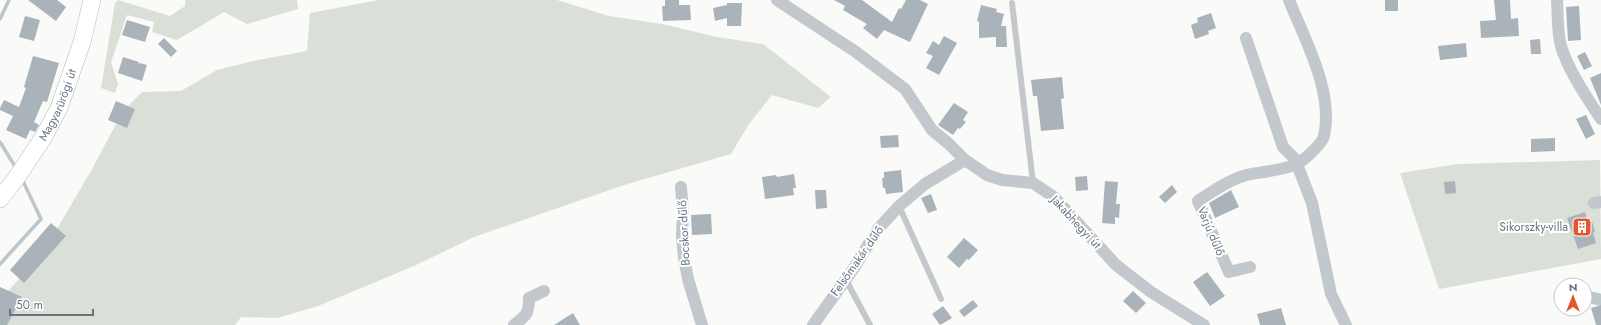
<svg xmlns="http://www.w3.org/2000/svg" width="1601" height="325" viewBox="0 0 1601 325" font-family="Jost,sans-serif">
  <rect width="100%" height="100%" fill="#fafaf8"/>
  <g fill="#dadfd7">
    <path d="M118,0L170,16L185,6V0H297L298,9L247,24L224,12L177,40L152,32L154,22L127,15L111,62L118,84L115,93L101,88L115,3Z"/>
    <path d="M379,0H557L609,16L662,24L717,37L763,44L831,97L818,108L772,95L749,124L731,154L624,185L474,237L414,266L318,306L277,318L241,317L235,325H0V300L44,251L91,171L123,111L142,92L181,91L217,70L253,61L307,51L310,13Z"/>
    <path d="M1600,160L1601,259L1439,289L1400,173L1458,164Z"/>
  </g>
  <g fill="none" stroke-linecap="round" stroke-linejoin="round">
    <g stroke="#bbc7cb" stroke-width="3.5">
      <path d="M0,19L9,0"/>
      <path d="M0,142L16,168"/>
      <path d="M0,264L41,219L22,179"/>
    </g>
    <path stroke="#bbc7cb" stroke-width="12" d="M1589,297L1601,300"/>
  </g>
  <g fill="#aab3b9">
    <path d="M28,0H57L66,7L56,21Z"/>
    <path d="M665,0H679V5H690L691,20L663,21L662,6H665Z"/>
    <path d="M834,0H862L892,22L899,8L901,9L906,0H920L928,4L910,42L884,30L877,39L863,28L867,24L843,10L845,6Z"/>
    <rect x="1385" y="0" width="13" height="11"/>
    <path d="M1494,0H1510L1511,19L1518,18L1519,36L1481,38L1480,21L1496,20Z"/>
    <path d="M727,3H742L741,26H727V18L715,21L713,8L727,5Z"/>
    <path d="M981,5L997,9L996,12L1004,14L1001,26H1006L1007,47H996V37L979,38V22L977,21Z"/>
    <path d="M1579,6L1581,40L1568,41L1566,7Z"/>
    <path d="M1211,13L1216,28L1208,31L1209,34L1195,39L1191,25L1198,22L1197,18Z"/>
    <path d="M25,16L40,20L34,41L19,37Z"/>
    <path d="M127,20L150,27L145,42L122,35Z"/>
    <path d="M944,36L957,43L939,75L926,68L933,56L926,53L933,41L939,45Z"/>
    <path d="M164,38L177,51L171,57L158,44Z"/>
    <path d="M1540,39L1541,54H1531L1530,40Z"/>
    <path d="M1466,43L1467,57L1440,60L1438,46Z"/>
    <path d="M1585,52L1592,66L1584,70L1577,56Z"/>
    <path d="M33,56L59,63L47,102L43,101L34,122L39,125L35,132L30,130L26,139L6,130L13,116L0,110V108L4,100L19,107L26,88L24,87Z"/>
    <path d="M123,57L139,62L138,64L140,63L147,65L142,81L118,73Z"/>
    <path d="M1601,73V105L1590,78Z"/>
    <path d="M1062,77L1064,98L1061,99L1064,129L1041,131L1037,96H1033L1031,80Z"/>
    <path d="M116,101L135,109L127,128L108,120Z"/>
    <path d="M954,103L968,112L963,120L966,122L960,129L958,128L953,135L938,125Z"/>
    <path d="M1586,115L1595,134L1586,139L1576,119Z"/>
    <path d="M898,135L899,147L881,148L880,136Z"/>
    <path d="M1555,138V151L1531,152V139Z"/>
    <path d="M901,170L903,192L886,194L885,188H883L882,178H884V172Z"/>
    <path d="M794,174L796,188H793L794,195L765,199L762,177L776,175L777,177Z"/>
    <path d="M1087,176L1088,190L1076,191L1075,177Z"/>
    <path d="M1105,181L1118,182L1116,204H1120L1119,218L1115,217V224L1102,223Z"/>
    <path d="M1455,181L1456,193L1445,194L1444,182Z"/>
    <path d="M1172,185L1177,192L1165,203L1159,197Z"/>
    <path d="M815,190H826L827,208L816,209Z"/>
    <path d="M1231,190L1239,207L1215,218L1209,203Z"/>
    <path d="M931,194L937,210L928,213L921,198Z"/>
    <path d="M1585,212L1588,223L1592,221L1595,232L1593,233L1596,243L1578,249L1567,218Z"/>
    <path d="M711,214L712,234L692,235L691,215Z"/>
    <path d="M51,223L66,236L24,283L10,270Z"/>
    <path d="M964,238L978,250L969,260L967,259L959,268L947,257Z"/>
    <path d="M1207,272L1225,296L1210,306L1193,282Z"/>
    <path d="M0,287L22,297L7,325H0Z"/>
    <path d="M1133,291L1146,303L1136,313L1123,301Z"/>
    <path d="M973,300L978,306L964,317L959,311Z"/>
    <path d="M1601,305V325H1596L1591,308Z"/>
    <path d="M943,306L952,318L940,325L932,314Z"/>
    <path d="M1281,308L1286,325H1260L1257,314Z"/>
    <path d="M573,313L580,325H554Z"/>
  </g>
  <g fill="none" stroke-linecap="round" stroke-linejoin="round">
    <defs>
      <g id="secondary">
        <path id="s1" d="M0,199L17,177L43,138L59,108L82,42L92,0"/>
      </g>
    </defs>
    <use href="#secondary" stroke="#b3babf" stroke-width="18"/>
    <g stroke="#c3c8cc" stroke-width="6">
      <path d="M1012,3L1033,183"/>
      <path d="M899,206L941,299"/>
      <path d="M846,280L870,325"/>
    </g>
    <g stroke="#c3c8cc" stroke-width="12">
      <path d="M777,0L856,52L905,89L932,130L948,143L965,160L987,175L1002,180L1033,183L1054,197L1116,265L1151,292L1204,325"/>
      <path d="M1557,0C1558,15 1557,32 1561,46C1568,70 1587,98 1601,119"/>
      <path d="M1246,38L1283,147L1295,159L1312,203L1331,294L1346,325"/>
      <path d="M681,187L683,213L682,236L684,258L688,279L702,325"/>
      <path d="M1594,203L1601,202"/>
      <path d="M1250,267L1229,272L1198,201C1213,191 1229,180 1246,175C1260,172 1285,170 1297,164C1303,161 1323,143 1324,136C1334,92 1305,40 1289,0"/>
      <path d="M514,325C526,316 529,314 529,298L544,291"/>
      <path d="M813,325L854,268L877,230L899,206L925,184L965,160"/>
    </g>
    <use href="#secondary" stroke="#fff" stroke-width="17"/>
  </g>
  <defs>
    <symbol id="building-square" viewBox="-11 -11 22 22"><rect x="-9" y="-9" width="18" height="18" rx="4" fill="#e4572e" stroke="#fff"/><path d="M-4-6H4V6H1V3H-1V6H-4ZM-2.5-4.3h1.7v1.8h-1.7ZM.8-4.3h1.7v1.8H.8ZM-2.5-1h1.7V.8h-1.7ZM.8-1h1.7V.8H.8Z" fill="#fff"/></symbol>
  </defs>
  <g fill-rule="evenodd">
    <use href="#building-square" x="1571" y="216" width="22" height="22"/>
  </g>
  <g text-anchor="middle" stroke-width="4" stroke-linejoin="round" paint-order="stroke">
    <g font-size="12" fill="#657683" stroke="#fff">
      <text dy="4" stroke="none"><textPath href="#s1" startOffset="111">Magyarürögi út</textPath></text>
      <text transform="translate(1076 222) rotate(47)" y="4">Jakabhegyi út</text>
      <text transform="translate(1211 231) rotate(67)" y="4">Varjú dűlő</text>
      <text transform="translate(684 233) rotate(-93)" y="4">Bocskor dűlő</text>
      <text transform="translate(857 261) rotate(-55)" y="4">Felsőmakár dűlő</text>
    </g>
    <g font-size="12" fill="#657683" stroke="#fff" text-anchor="end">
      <text x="1568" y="231">Sikorszky-villa</text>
    </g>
  </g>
  <g transform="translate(1573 297)"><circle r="19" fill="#ffffff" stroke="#c1c8cd"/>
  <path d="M0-3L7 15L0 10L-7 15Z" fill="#e4572e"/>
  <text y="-6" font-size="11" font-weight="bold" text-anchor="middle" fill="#657683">N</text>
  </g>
  <path d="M10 309v6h83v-6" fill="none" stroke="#657683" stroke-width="2"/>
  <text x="16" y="309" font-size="12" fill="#657683" stroke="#ffffff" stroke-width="3" paint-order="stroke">50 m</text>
</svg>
